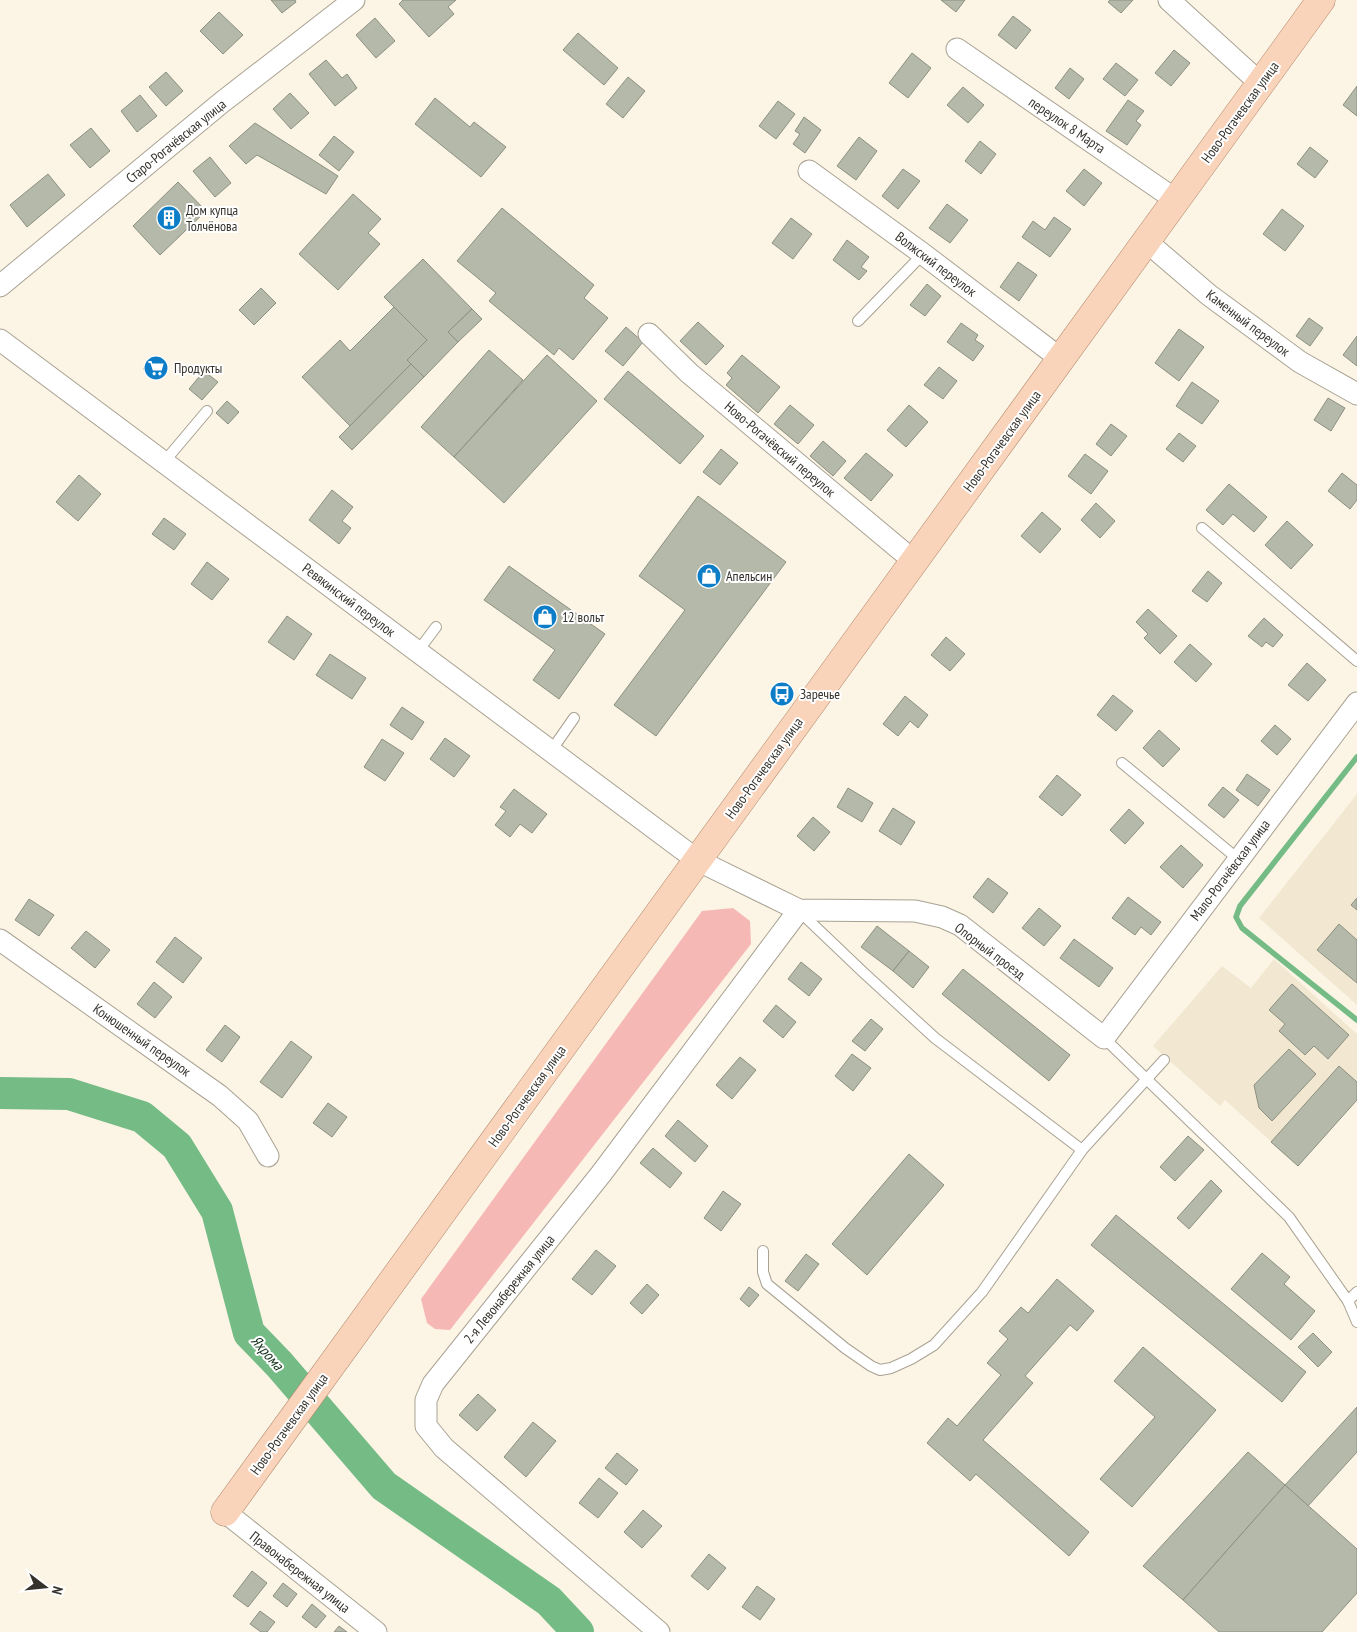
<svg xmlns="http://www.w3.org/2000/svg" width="1357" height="1632" viewBox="0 0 1357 1632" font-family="'PT Sans Narrow',sans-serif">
  <rect width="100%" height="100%" fill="#fcf5e5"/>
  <g fill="#f2e8d1">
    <path d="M1357,794V1005L1259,918Z"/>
    <path d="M1274,959L1357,1034V1100L1298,1166L1225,1100L1220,1106L1153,1046L1222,966L1251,988Z"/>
  </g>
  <path fill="#f5b8b4" d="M733,908L750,921L751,944L450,1330L435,1329L427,1323L421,1299L702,911Z"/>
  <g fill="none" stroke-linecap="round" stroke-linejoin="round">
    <path stroke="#74bb85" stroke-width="5.5" d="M1357,757L1240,906L1236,917L1242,928L1357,1020"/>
    <path stroke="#74bb85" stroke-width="32" d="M0,1093L69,1094L142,1117L177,1146L217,1211L249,1333L279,1364L384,1486L549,1601L578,1632"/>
  </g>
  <g fill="#b5b9a9" stroke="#8c9080">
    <path d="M271,0H295L296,2L282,13Z"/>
    <path d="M403,0H456L448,7L454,14L429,37L399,4Z"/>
    <path d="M941,0H965L956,12Z"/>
    <path d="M1110,0H1133L1121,13L1108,2Z"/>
    <path d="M219,12L243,35L223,54L200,31Z"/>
    <path d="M1013,16L1031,30L1016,49L998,35Z"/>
    <path d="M375,18L395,41L376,58L356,35Z"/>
    <path d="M578,33L618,68L604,85L563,50Z"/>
    <path d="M1174,50L1190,63L1171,86L1155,73Z"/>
    <path d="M912,53L931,68L908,98L889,83Z"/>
    <path d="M326,60L342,78L347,74L357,88L335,106L309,74Z"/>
    <path d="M1116,63L1138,80L1125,96L1103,79Z"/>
    <path d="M1070,68L1084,79L1069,99L1055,88Z"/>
    <path d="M166,72L183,91L166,106L149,87Z"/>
    <path d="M628,77L645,91L623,118L606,104Z"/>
    <path d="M1357,86V116L1343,105Z"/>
    <path d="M963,87L984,105L968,123L947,105Z"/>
    <path d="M290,93L309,113L291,129L273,109Z"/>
    <path d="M140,95L157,116L137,132L121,111Z"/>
    <path d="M435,98L470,127L474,122L506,147L481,177L415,124Z"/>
    <path d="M1128,100L1144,111L1136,121L1141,125L1127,145L1106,131Z"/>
    <path d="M778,101L795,114L776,139L759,126Z"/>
    <path d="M804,117L821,130L805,153L793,144L800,134L795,131Z"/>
    <path d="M255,123L338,176L326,194L257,155L246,164L229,146Z"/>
    <path d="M91,128L110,151L90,168L70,145Z"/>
    <path d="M334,136L354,152L339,171L319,155Z"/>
    <path d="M859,137L877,151L856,180L837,166Z"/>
    <path d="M980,141L996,154L981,174L965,161Z"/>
    <path d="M1310,147L1328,161L1315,178L1297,164Z"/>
    <path d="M210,157L231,183L215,197L193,171Z"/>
    <path d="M903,169L920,181L898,209L882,196Z"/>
    <path d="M1084,169L1102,183L1084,206L1066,191Z"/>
    <path d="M48,174L65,195L27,227L10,205Z"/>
    <path d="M178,182L206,211L160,255L133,226Z"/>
    <path d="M353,194L381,219L368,233L380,244L338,290L299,254Z"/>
    <path d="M947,204L968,220L950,243L929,228Z"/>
    <path d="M502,208L594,285L584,298L608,318L573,360L559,348L554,355L489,301L496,293L457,261Z"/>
    <path d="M1282,209L1304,226L1285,251L1263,234Z"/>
    <path d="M1054,217L1071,229L1050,257L1022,237L1033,221L1045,230Z"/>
    <path d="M791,218L812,234L793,259L772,243Z"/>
    <path d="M847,240L869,257L861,267L867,271L859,280L833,260Z"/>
    <path d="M423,259L472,309L448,332L458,342L424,377L407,360L427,340L384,297Z"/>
    <path d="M1018,262L1037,275L1019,301L1000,287Z"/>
    <path d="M927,284L941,296L925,316L910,305Z"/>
    <path d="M261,288L276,303L254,325L239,310Z"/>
    <path d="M394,307L427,340L407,360L411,364L350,426L302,377L340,340L350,351Z"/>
    <path d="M472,309L482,319L458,342L448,332Z"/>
    <path d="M1309,318L1323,328L1310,346L1296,336Z"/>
    <path d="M698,322L724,346L706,365L680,341Z"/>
    <path d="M961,323L978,335L975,340L984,346L973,361L947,342Z"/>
    <path d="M626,327L643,342L623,366L605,351Z"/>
    <path d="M1179,329L1204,347L1179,381L1155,363Z"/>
    <path d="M1357,336V366L1343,355Z"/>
    <path d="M489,350L523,380L454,457L421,427Z"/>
    <path d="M547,355L597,401L504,503L454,457Z"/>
    <path d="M742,355L780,387L758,413L726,385L732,378L727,373Z"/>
    <path d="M156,356L166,365L153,378L143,369Z"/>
    <path d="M411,364L424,377L352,450L339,437Z"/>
    <path d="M939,367L957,381L943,399L924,385Z"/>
    <path d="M204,371L218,382L202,400L189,389Z"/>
    <path d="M628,371L704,436L680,464L604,399Z"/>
    <path d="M1192,382L1219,401L1202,424L1176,406Z"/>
    <path d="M1328,398L1345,408L1331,431L1314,420Z"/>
    <path d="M227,401L239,412L228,424L216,413Z"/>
    <path d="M790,405L814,425L798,444L774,424Z"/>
    <path d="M909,405L928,422L906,447L887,430Z"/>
    <path d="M1111,424L1127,436L1111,456L1096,444Z"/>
    <path d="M1179,433L1196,446L1183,462L1166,449Z"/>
    <path d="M823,441L846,461L833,476L810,456Z"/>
    <path d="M721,449L738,463L720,485L703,472Z"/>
    <path d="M866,453L893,475L871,501L844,478Z"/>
    <path d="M1085,454L1108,471L1091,494L1068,476Z"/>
    <path d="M1342,473L1357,485V500L1350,509L1328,491Z"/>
    <path d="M79,475L101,494L78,521L56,502Z"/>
    <path d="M1229,484L1267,517L1254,532L1233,514L1223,525L1206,510Z"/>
    <path d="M332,490L353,507L342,521L351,528L339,544L309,520Z"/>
    <path d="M698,496L786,562L656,736L614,705L685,610L639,576Z"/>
    <path d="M1096,503L1115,521L1100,538L1081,520Z"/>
    <path d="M1042,512L1061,529L1040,553L1021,536Z"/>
    <path d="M164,518L186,534L174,550L152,534Z"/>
    <path d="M1287,521L1313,545L1291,569L1265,545Z"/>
    <path d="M207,562L229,579L212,600L191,584Z"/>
    <path d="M509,566L605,634L559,699L533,680L555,650L484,600Z"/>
    <path d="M1208,571L1222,583L1207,602L1192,591Z"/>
    <path d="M1148,609L1177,636L1160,654L1144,638L1148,634L1136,622Z"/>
    <path d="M287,616L312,634L294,660L268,642Z"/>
    <path d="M1264,618L1283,635L1273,647L1266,642L1262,647L1248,636Z"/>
    <path d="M946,637L965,654L950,671L931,655Z"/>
    <path d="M1190,644L1212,664L1196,682L1174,662Z"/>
    <path d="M330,654L366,678L352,699L316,675Z"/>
    <path d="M1307,663L1326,680L1308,701L1288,685Z"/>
    <path d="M1113,695L1133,711L1116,731L1097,715Z"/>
    <path d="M905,696L928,715L918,728L910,721L898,736L883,724Z"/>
    <path d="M402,707L424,722L412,740L390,725Z"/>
    <path d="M1275,725L1291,739L1277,755L1261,741Z"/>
    <path d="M1159,730L1180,749L1163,767L1143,748Z"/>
    <path d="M445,738L470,756L454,777L430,759Z"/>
    <path d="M382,739L404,753L385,781L364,767Z"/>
    <path d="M1247,774L1270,790L1258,806L1236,790Z"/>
    <path d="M1057,775L1081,795L1062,816L1039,797Z"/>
    <path d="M1223,787L1239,800L1224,818L1208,805Z"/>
    <path d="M848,788L873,803L862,822L837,807Z"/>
    <path d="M514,789L547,814L532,833L520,824L510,837L495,825L506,811L500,807Z"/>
    <path d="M893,808L915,822L901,845L879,831Z"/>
    <path d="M1129,809L1144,823L1125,844L1110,830Z"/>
    <path d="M813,817L830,832L814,851L797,836Z"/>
    <path d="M1181,845L1203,865L1183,888L1160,867Z"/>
    <path d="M988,878L1008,893L993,913L973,897Z"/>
    <path d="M1128,897L1161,922L1151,935L1141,927L1135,935L1112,918Z"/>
    <path d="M1357,898V910L1351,905Z"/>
    <path d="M29,899L54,915L39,936L15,920Z"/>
    <path d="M1039,908L1061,926L1044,946L1022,928Z"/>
    <path d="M1339,924L1357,940V983L1317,950Z"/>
    <path d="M877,926L909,951L893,971L861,947Z"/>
    <path d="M86,931L110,950L95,968L71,948Z"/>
    <path d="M175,937L202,958L183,983L156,962Z"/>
    <path d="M1074,939L1113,968L1099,987L1060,958Z"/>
    <path d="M909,951L929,967L913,988L893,971Z"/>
    <path d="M801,962L822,979L809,996L788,979Z"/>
    <path d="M963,969L1070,1055L1049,1081L942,994Z"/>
    <path d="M154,982L172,997L155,1018L137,1004Z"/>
    <path d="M1292,984L1349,1035L1328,1059L1314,1046L1305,1055L1279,1031L1285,1024L1269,1010Z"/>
    <path d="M776,1005L796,1022L783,1038L763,1021Z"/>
    <path d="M871,1019L883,1029L865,1051L852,1041Z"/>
    <path d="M225,1025L240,1037L222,1062L206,1050Z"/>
    <path d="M291,1041L312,1057L282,1098L260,1082Z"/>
    <path d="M1289,1049L1316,1074L1272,1121L1259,1108L1254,1085Z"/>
    <path d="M852,1054L871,1068L853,1091L835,1076Z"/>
    <path d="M740,1057L756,1070L732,1099L716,1085Z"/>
    <path d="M1339,1066L1357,1082V1100L1298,1166L1271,1142Z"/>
    <path d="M328,1103L347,1117L332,1137L313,1123Z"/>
    <path d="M678,1120L708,1146L695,1162L665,1136Z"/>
    <path d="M1188,1136L1204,1150L1175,1181L1160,1167Z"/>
    <path d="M653,1148L682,1173L670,1188L640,1163Z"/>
    <path d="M909,1154L944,1185L867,1275L832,1244Z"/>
    <path d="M1211,1180L1222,1191L1189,1229L1177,1218Z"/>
    <path d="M723,1191L741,1204L721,1231L704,1218Z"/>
    <path d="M1116,1215L1306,1372L1282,1402L1091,1245Z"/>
    <path d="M596,1250L616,1266L592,1295L572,1279Z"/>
    <path d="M1262,1253L1290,1277L1284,1284L1315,1311L1291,1340L1231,1289Z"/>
    <path d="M806,1254L819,1264L798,1291L785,1281Z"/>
    <path d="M1057,1279L1094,1311L1077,1331L1070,1325L1025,1376L1033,1383L983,1440L1089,1532L1069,1556L976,1474L970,1481L927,1443L948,1418L957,1426L1001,1375L987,1363L1008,1339L999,1331L1021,1307L1028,1313Z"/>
    <path d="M647,1284L659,1295L642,1314L630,1303Z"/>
    <path d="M749,1287L759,1295L749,1307L740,1299Z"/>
    <path d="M1313,1333L1332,1352L1318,1367L1298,1347Z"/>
    <path d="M1143,1347L1216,1410L1132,1507L1100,1479L1155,1417L1114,1381Z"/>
    <path d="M478,1394L496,1410L477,1431L459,1415Z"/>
    <path d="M1357,1407V1452L1308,1506L1285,1485Z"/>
    <path d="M533,1422L556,1441L526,1477L504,1457Z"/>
    <path d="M1248,1452L1285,1485L1183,1600L1143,1566Z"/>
    <path d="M617,1453L638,1470L626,1485L605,1468Z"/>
    <path d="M599,1478L618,1493L598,1518L579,1503Z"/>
    <path d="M1285,1485L1357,1549V1593L1322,1632H1219L1183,1600Z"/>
    <path d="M643,1510L662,1526L642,1548L624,1532Z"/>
    <path d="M709,1554L726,1568L708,1590L691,1576Z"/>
    <path d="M252,1571L267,1583L248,1607L233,1596Z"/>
    <path d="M283,1583L297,1594L287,1607L273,1596Z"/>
    <path d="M757,1586L775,1599L760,1620L742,1607Z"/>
    <path d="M312,1604L326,1616L316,1628L302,1617Z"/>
    <path d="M260,1611L275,1622L267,1632H261L250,1624Z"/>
    <path d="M339,1626L347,1632H334Z"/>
  </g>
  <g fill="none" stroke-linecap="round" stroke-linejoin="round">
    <defs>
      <g id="lane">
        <path d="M858,321L923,254"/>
        <path d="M164,462L207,411"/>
        <path d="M1202,528L1357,661"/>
        <path d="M418,651L436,627"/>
        <path d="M551,751L574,718"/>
        <path d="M1122,763L1238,859"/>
        <path d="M800,912L864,973L935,1038L1082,1150"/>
        <path d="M1104,1038L1289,1217L1348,1301L1357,1322"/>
        <path d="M763,1251V1272L767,1284L845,1348L871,1366L880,1370L891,1368L911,1359L934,1345L982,1292L1082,1150L1164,1060"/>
        <path d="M1348,1301L1357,1292"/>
      </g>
      <g id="street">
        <path d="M1169,0L1260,83"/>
        <path d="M957,49L1176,200"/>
        <path d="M809,171L923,254L1061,359"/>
        <path d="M1147,242L1209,295L1300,362L1357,394"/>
        <path d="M0,286L221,103L354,0"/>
        <path d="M649,334L689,373L915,562"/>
        <path d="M0,340L697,860L799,910L915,911L942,917L960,925L1104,1038L1357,703"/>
        <path d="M0,940L220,1096L248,1121L268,1156"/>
        <path d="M225,1512L376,1632"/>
        <path d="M659,1632L444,1448L426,1426V1400L433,1384L601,1174L799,910"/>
      </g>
      <path id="primary" d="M225,1512L1321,0"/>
    </defs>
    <use href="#lane" stroke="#a9a293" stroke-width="12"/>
    <use href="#street" stroke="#a9a293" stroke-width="23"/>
    <use href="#primary" stroke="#b2886b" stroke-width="29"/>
    <use href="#lane" stroke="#fff" stroke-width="10"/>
    <use href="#street" stroke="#fff" stroke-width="21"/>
    <use href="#primary" stroke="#f9d4bb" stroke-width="28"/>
  </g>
  <defs>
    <symbol id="building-disc" viewBox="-11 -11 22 22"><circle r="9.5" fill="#0e7dc7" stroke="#fff"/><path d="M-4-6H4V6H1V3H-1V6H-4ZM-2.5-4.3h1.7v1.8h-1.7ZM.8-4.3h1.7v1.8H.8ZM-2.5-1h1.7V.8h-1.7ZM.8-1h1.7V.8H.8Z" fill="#fff"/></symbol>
    <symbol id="supermarket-disc" viewBox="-11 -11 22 22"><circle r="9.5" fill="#0e7dc7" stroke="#fff"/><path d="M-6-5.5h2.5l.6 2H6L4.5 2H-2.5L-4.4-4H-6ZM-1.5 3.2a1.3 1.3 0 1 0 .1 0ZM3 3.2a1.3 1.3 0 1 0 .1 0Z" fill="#fff"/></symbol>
    <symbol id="shop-disc" viewBox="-11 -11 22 22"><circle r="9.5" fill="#0e7dc7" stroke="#fff"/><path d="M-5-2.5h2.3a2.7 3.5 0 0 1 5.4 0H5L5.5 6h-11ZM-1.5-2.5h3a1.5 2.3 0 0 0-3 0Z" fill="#fff"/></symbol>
    <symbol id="bus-disc" viewBox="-11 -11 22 22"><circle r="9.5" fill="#0e7dc7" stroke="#fff"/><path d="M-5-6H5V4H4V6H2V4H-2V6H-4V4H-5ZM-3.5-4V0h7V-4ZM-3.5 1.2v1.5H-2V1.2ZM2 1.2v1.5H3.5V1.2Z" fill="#fff"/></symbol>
  </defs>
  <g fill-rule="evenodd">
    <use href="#building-disc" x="155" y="204" width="28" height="28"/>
    <use href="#supermarket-disc" x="142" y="354" width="28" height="28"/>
    <use href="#shop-disc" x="695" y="562" width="28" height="28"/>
    <use href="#shop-disc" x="531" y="603" width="28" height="28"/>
    <use href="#bus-disc" x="768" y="680" width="28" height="28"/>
  </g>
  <g text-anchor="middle" stroke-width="4" stroke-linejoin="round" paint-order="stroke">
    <g font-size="14" fill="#35322c" stroke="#fff">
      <text transform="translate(1240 112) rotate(-54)" y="5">Ново-Рогачевская улица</text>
      <text transform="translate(1067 125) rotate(34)" y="5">переулок 8 Марта</text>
      <text transform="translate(176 141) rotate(-39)" y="5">Старо-Рогачёвская улица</text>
      <text transform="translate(936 264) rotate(37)" y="5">Волжский переулок</text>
      <text transform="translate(1248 323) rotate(37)" y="5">Каменный переулок</text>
      <text transform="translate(1002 441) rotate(-54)" y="5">Ново-Рогачевская улица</text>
      <text transform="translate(780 449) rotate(40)" y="5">Ново-Рогачёвский переулок</text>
      <text transform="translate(349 600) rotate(37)" y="5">Ревякинский переулок</text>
      <text transform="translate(764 768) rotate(-54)" y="5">Ново-Рогачевская улица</text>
      <text transform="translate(1230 870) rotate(-53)" y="5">Мало-Рогачёвская улица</text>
      <text transform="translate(990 951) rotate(37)" y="5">Опорный проезд</text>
      <text transform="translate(142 1040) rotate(35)" y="5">Конюшенный переулок</text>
      <text transform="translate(527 1096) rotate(-54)" y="5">Ново-Рогачевская улица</text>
      <text transform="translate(509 1289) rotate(-51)" y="5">2-я Левонабережная улица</text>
      <text transform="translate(289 1424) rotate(-54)" y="5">Ново-Рогачевская улица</text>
      <text transform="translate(300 1572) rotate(38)" y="5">Правонабережная улица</text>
    </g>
    <g font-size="14" fill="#35322c" stroke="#fff" text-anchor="start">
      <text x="186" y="215">Дом купца<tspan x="186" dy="16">Толчёнова</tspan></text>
      <text x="174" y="373">Продукты</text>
      <text x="726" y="581">Апельсин</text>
      <text x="562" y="622">12 вольт</text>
      <text x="800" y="699">Заречье</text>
    </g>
    <g font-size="15" font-style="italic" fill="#14331c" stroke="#fff">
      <text transform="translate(267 1353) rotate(49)" y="5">Яхрома</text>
    </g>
  </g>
  <g transform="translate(45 1587) rotate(106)" stroke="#ffffff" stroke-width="4" paint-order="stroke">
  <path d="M0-4L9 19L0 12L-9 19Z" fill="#35322c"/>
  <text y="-8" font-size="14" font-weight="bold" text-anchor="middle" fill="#35322c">N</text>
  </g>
</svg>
